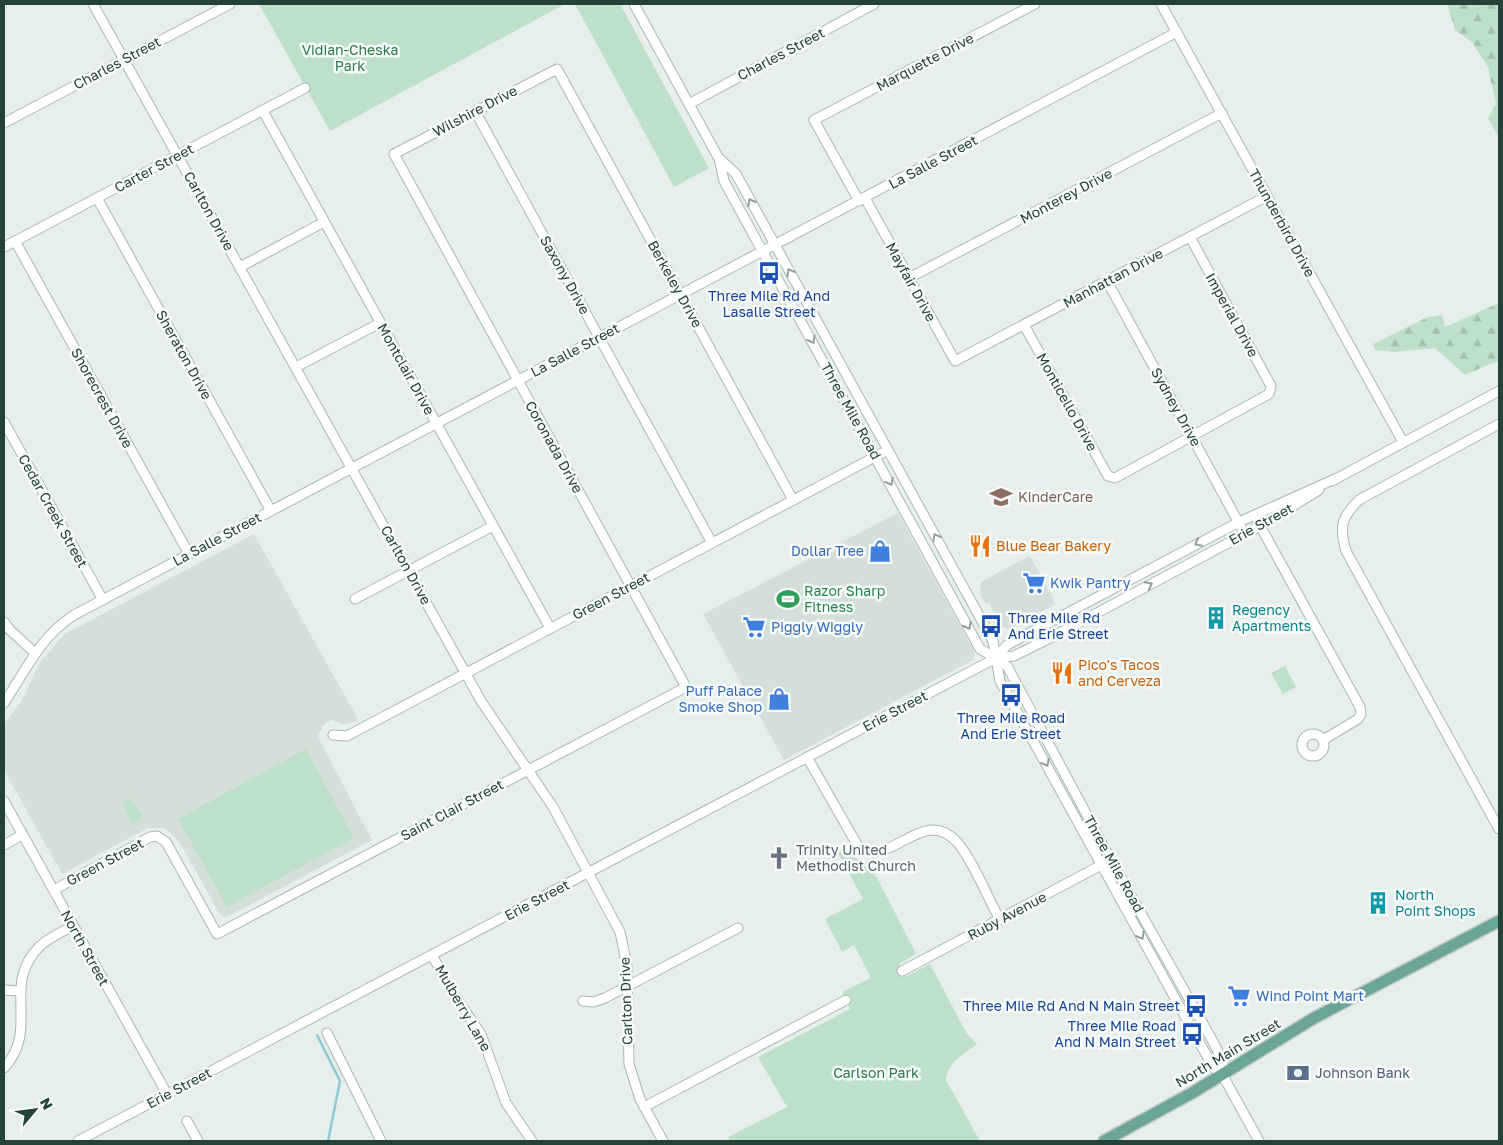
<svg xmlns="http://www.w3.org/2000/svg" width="1503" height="1145" viewBox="0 0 1503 1145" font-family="'Golos Text',sans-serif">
  <defs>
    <pattern id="forest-firs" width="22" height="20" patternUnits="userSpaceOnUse" patternTransform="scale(1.25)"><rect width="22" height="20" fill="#bfe0c8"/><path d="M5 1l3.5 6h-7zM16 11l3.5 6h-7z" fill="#a4c1ad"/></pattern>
  </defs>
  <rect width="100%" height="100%" fill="#e6efeb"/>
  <g fill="#d4dfda">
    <path d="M898,513L975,653L973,660L784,760L703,614Z"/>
    <path d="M254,534L359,721L343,724L332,720L323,725L318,737L372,840L225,918L219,913L183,848L175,837L164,828H148L62,874L4,770V724L21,702L40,662L65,634Z"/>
    <path d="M1030,556L1056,604L1009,629L1001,626L989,603H985L980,593L981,582Z"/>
  </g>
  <g fill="url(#forest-firs)">
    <path d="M1447,4H1499V138L1488,118L1496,104L1488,67L1472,42L1455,30Z"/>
    <path d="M1499,303V362L1492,363L1465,375L1435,348L1396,352L1375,350L1373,344L1428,317L1442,315L1445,327Z"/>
  </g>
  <g fill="#bfe0c8">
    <path d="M259,4H565L330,131Z"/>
    <path d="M575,4H620L709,168L674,187Z"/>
    <path d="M1285,666L1296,687L1283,694L1271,673Z"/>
    <path d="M306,749L354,838L227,907L178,819Z"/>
    <path d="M130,798L143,817L131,824L123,802Z"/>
    <path d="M844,849L849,855L870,864L916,954L899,964L905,977L930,964L967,1034L977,1044C964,1054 948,1062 946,1080L980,1141H730L728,1137L787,1107L758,1057L850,1009L842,992L871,978L854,945L842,952L825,919L863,899L838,853Z"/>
  </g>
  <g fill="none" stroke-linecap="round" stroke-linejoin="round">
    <path stroke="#8ec9d4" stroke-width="2.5" d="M317,1035L340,1081L328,1141"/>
    <defs>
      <g id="minor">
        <path d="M93,4L481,701L553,807L620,932L627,966L629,1064L640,1099L663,1141"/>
        <path d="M634,4L718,157L736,174L993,641L996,658"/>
        <path d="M1161,4L1403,442"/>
        <path d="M689,104L874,4"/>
        <path d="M263,111L550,628"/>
        <path d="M475,111L712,543"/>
        <path d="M4,123L230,4"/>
        <path d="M719,158L724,181L980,649L996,658"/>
        <path d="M97,198L271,511"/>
        <path d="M865,198L955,361L1267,196"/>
        <path d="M859,201L814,120L1035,4"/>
        <path d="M15,241L189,554"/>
        <path d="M4,247L305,88"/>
        <path d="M240,267L324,222"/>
        <path d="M909,278L1222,113"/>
        <path d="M1107,281L1241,527"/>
        <path d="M1024,325L1108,476L1115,478L1269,394L1271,386L1190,237"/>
        <path d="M296,367L380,323"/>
        <path d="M4,422L103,600"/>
        <path d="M1499,424L1359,500C1341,518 1339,527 1346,551L1499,829"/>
        <path d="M1332,481L1499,391"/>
        <path d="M1258,522L1360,707L1361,714L1358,719L1323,740"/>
        <path d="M355,599L493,526"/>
        <path d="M4,622L10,630L35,653"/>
        <path d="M996,658L1014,656L1050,638L1260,526L1319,490"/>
        <path d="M4,703C27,669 39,638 74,615L1177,32"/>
        <circle cx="1313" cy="745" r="11"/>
        <path d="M333,735L347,736L888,450"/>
        <path d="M807,757L859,848C893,867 923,805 957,842C971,857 989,900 1000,920"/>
        <path d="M4,801L167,1094"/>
        <path d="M4,845L22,835"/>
        <path d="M54,890L150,837L157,836L166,842L217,934L686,687L394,154L557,69L793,500"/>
        <path d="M432,955L456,998L481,1034L506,1103L532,1141"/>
        <path d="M902,971L1107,862"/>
        <path d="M4,990L18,991"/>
        <path d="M583,1001L593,1002L605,998L738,928"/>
        <path d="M327,1033L381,1141"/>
        <path d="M4,1068C41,1028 0,985 40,946C50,937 62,932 73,926"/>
        <path d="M1222,1074L1223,1061L1211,1038L1111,860L1007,666L996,658L1000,681L1213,1067L1222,1074L1259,1141"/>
        <path d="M644,1107L846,1000"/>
        <path d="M187,1121L198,1141"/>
        <path d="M78,1141L996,658L1007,645L1239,522L1337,478"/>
      </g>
      <path id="major" d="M1104,1141L1192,1093L1314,1018L1499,921"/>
    </defs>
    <use href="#minor" stroke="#a8b8b2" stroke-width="11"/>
    <use href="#major" stroke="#c2cac8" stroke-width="14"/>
    <use href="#minor" stroke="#fff" stroke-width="9"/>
    <use href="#major" stroke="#6aa596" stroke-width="11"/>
  </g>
  <defs><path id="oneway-chevron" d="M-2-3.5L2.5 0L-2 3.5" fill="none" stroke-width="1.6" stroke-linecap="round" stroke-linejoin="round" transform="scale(1.25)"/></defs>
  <g stroke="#92a09c">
    <use href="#oneway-chevron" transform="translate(751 202) rotate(-119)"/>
    <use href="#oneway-chevron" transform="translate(790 272) rotate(-119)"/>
    <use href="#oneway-chevron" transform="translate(812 340) rotate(61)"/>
    <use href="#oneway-chevron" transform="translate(890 482) rotate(61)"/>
    <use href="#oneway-chevron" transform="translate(936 537) rotate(-119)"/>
    <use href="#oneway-chevron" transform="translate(1198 543) rotate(152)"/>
    <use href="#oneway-chevron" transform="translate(1149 585) rotate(-28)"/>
    <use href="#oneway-chevron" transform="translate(968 626) rotate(62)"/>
    <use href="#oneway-chevron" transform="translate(1046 763) rotate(61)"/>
    <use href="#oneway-chevron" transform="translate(1141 936) rotate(61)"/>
  </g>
  <defs>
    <symbol id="bus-bare" viewBox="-9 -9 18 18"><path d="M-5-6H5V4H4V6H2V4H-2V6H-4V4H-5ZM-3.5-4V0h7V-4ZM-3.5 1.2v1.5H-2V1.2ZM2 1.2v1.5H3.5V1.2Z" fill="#1a4fb4" stroke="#f7fbf9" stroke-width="2.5" paint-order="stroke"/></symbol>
    <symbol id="school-bare" viewBox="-9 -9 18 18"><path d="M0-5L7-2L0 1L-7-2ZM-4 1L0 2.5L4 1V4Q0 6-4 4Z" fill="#8d6e63" stroke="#f7fbf9" stroke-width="2.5" paint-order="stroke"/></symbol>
    <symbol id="restaurant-bare" viewBox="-9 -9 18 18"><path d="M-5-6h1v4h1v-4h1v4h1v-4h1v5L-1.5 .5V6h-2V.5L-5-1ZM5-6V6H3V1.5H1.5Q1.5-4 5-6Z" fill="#e8710a" stroke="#f7fbf9" stroke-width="2.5" paint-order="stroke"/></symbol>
    <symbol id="shop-bare" viewBox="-9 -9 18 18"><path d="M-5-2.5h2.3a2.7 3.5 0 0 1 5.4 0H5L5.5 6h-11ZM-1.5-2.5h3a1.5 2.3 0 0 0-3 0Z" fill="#3f7fe0" stroke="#f7fbf9" stroke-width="2.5" paint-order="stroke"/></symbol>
    <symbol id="supermarket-bare" viewBox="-9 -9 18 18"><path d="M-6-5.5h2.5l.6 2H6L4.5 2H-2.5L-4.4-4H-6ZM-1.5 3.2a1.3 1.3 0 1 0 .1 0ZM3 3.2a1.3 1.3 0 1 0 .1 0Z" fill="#3f7fe0" stroke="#f7fbf9" stroke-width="2.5" paint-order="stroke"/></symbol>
    <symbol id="stadium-bare" viewBox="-9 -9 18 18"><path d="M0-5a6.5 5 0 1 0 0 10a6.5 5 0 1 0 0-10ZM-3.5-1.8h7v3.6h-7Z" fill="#2e9e5b" stroke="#f7fbf9" stroke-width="2.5" paint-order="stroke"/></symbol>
    <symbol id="building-bare" viewBox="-9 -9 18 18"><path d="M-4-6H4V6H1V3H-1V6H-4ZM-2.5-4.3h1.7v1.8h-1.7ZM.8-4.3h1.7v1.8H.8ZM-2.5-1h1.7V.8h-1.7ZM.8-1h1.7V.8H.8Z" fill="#0f9aa8" stroke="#f7fbf9" stroke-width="2.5" paint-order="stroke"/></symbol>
    <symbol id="church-bare" viewBox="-9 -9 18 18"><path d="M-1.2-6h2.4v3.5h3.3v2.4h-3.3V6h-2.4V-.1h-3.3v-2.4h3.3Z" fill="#6b7280" stroke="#f7fbf9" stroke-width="2.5" paint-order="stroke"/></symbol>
    <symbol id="bank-bare" viewBox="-9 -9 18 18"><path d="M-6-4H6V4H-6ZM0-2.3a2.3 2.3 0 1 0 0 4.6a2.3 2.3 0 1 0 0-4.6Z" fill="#5c6f8a" stroke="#f7fbf9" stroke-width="2.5" paint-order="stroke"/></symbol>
  </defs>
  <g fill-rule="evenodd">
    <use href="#bus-bare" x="753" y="257" width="32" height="32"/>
    <use href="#school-bare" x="985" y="481" width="32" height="32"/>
    <use href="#restaurant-bare" x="964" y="530" width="32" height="32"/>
    <use href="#shop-bare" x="864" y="535" width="32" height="32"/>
    <use href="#supermarket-bare" x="1018" y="567" width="32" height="32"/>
    <use href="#stadium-bare" x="772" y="583" width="32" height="32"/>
    <use href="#building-bare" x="1200" y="602" width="32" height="32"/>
    <use href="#bus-bare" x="975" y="610" width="32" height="32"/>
    <use href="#supermarket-bare" x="738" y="611" width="32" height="32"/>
    <use href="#restaurant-bare" x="1046" y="657" width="32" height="32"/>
    <use href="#bus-bare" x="995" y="679" width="32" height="32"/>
    <use href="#shop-bare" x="763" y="683" width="32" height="32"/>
    <use href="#church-bare" x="763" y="842" width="32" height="32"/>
    <use href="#building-bare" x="1362" y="887" width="32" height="32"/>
    <use href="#supermarket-bare" x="1223" y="980" width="32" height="32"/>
    <use href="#bus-bare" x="1180" y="990" width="32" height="32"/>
    <use href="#bus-bare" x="1176" y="1018" width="32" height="32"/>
    <use href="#bank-bare" x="1282" y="1057" width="32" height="32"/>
  </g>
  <g text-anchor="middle" stroke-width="5" stroke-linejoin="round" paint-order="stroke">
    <g font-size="14" fill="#2d7a4b" stroke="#f7fbf9">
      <text x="350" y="55">Vidian-Cheska<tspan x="350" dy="16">Park</tspan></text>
      <text x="876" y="1078">Carlson Park</text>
    </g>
    <g font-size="14" fill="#24423a" stroke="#f7fbf9">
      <text transform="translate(781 54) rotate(-28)" y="5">Charles Street</text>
      <text transform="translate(925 62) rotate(-28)" y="5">Marquette Drive</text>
      <text transform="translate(117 63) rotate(-28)" y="5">Charles Street</text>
      <text transform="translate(475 111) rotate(-28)" y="5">Wilshire Drive</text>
      <text transform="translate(933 162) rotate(-28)" y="5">La Salle Street</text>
      <text transform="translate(154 168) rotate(-28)" y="5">Carter Street</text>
      <text transform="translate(1066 196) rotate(-28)" y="5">Monterey Drive</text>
      <text transform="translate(209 211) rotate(61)" y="5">Carlton Drive</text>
      <text transform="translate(1282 223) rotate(61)" y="5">Thunderbird Drive</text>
      <text transform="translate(565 275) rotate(61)" y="5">Saxony Drive</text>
      <text transform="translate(1113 278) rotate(-28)" y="5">Manhattan Drive</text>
      <text transform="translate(911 282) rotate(61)" y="5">Mayfair Drive</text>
      <text transform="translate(675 284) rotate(61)" y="5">Berkeley Drive</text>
      <text transform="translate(1232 315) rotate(61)" y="5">Imperial Drive</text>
      <text transform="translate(575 350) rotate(-28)" y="5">La Salle Street</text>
      <text transform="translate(184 355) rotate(61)" y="5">Sheraton Drive</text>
      <text transform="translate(406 369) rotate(61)" y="5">Montclair Drive</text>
      <text transform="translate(102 398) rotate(61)" y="5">Shorecrest Drive</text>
      <text transform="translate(1067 402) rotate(61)" y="5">Monticello Drive</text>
      <text transform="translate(1176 407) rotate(61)" y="5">Sydney Drive</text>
      <text transform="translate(851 411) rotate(61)" y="5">Three Mile Road</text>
      <text transform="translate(554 447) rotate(61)" y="5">Coronada Drive</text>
      <text transform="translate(53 511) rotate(61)" y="5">Cedar Creek Street</text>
      <text transform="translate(1261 524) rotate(-29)" y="5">Erie Street</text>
      <text transform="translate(217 539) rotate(-28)" y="5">La Salle Street</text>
      <text transform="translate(406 565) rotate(61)" y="5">Carlton Drive</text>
      <text transform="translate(611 596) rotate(-28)" y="5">Green Street</text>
      <text transform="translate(895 711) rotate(-28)" y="5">Erie Street</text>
      <text transform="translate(452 810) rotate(-28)" y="5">Saint Clair Street</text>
      <text transform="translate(105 862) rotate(-28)" y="5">Green Street</text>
      <text transform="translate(1114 864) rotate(61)" y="5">Three Mile Road</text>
      <text transform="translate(537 900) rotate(-28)" y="5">Erie Street</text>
      <text transform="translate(1007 916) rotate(-28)" y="5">Ruby Avenue</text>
      <text transform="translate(85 948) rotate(61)" y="5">North Street</text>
      <text transform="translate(626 1001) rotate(-92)" y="5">Carlton Drive</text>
      <text transform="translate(463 1008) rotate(60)" y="5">Mulberry Lane</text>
      <text transform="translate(1228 1053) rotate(-31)" y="5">North Main Street</text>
      <text transform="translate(179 1088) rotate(-28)" y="5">Erie Street</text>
    </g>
    <g font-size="14" fill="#164399" stroke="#f7fbf9">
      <text x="769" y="301">Three Mile Rd And<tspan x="769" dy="16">Lasalle Street</tspan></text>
      <text x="1008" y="623" text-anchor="start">Three Mile Rd<tspan x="1008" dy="16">And Erie Street</tspan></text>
      <text x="1011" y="723">Three Mile Road<tspan x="1011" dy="16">And Erie Street</tspan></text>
      <text x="1180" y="1011" text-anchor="end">Three Mile Rd And N Main Street</text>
      <text x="1176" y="1031" text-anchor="end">Three Mile Road<tspan x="1176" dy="16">And N Main Street</tspan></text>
    </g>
    <g font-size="14" fill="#785e54" stroke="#f7fbf9" text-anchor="start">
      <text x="1018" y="502">KinderCare</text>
    </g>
    <g font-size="14" fill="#c56008" stroke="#f7fbf9" text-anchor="start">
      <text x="996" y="551">Blue Bear Bakery</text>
      <text x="1078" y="670">Pico's Tacos<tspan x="1078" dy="16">and Cerveza</tspan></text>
    </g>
    <g font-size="14" fill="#366cbe" stroke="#f7fbf9" text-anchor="start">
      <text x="864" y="556" text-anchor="end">Dollar Tree</text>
      <text x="1050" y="588">Kwik Pantry</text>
      <text x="771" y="632">Piggly Wiggly</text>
      <text x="762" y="696" text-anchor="end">Puff Palace<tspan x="762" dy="16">Smoke Shop</tspan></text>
      <text x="1256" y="1001">Wind Point Mart</text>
    </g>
    <g font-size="14" fill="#27864d" stroke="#f7fbf9" text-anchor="start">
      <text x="804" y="596">Razor Sharp<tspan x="804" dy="16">Fitness</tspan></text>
    </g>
    <g font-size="14" fill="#0d838f" stroke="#f7fbf9" text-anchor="start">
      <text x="1232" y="615">Regency<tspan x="1232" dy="16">Apartments</tspan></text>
      <text x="1395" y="900">North<tspan x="1395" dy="16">Point Shops</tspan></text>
    </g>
    <g font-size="14" fill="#5b616d" stroke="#f7fbf9" text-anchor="start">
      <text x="796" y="855">Trinity United<tspan x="796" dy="16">Methodist Church</tspan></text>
    </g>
    <g font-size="14" fill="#4e5e75" stroke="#f7fbf9" text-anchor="start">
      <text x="1315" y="1078">Johnson Bank</text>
    </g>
  </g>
  <rect width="1503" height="1145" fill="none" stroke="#24423a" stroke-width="10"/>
  <g transform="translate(35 1110) rotate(61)" stroke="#f7fbf9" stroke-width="4" paint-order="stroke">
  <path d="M0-4L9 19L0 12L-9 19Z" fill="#24423a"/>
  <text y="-8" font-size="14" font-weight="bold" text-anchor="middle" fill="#24423a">N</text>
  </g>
</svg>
